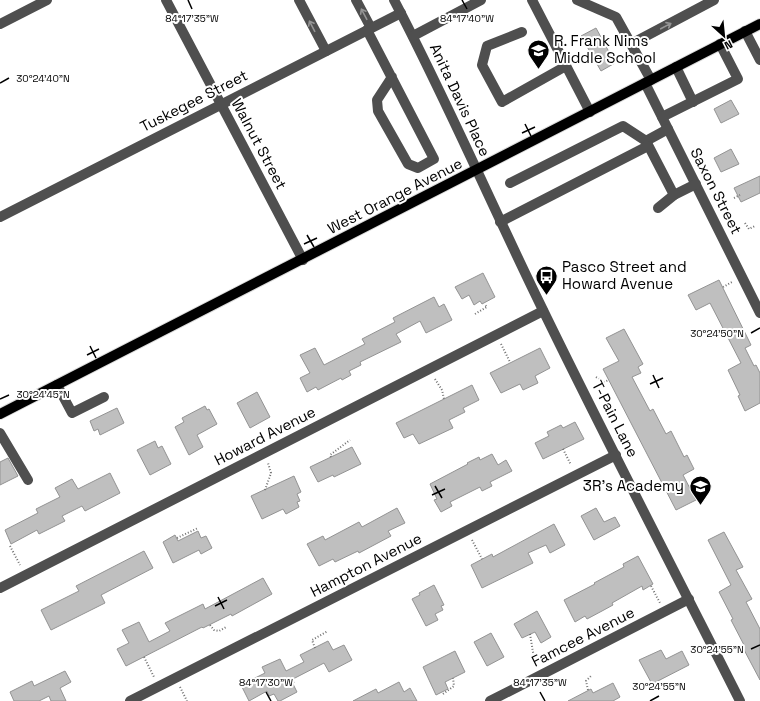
<svg xmlns="http://www.w3.org/2000/svg" width="760" height="701" viewBox="0 0 760 701" font-family="'Space Grotesk',sans-serif">
  <rect width="100%" height="100%" fill="#fff"/>
  <g fill="#bfbfbf" stroke="#939393">
    <path d="M596,28L615,63L601,71L581,36Z"/>
    <path d="M731,100L739,114L721,123L714,109Z"/>
    <path d="M731,149L739,164L721,172L714,158Z"/>
    <path d="M760,176V193L741,202L734,188Z"/>
    <path d="M483,273L495,297L482,304L480,301L474,305L469,295L462,299L455,287Z"/>
    <path d="M719,280L751,345L745,348L754,366L756,365L760,373V403L745,411L738,396L740,395L728,370L741,363L710,303L696,310L688,295Z"/>
    <path d="M434,297L439,307L444,304L452,320L426,333L420,321L396,334L401,342L360,362L361,365L349,371L351,375L342,380L341,378L318,390L316,387L307,392L300,378L310,373L300,355L315,348L324,365L365,344L362,339L395,322L393,318Z"/>
    <path d="M624,329L643,364L638,367L641,373L632,377L650,411L653,409L666,434L671,431L684,457L687,455L694,469L683,475L696,500L676,510L603,369L619,361L606,338Z"/>
    <path d="M540,348L550,368L535,376L538,383L523,390L520,384L501,393L490,373Z"/>
    <path d="M472,385L479,400L463,408L465,412L449,420L453,428L419,444L413,434L404,438L396,423Z"/>
    <path d="M257,392L270,417L250,428L237,403Z"/>
    <path d="M205,406L207,410L209,409L217,424L197,435L203,447L189,455L175,427L184,422L182,418Z"/>
    <path d="M117,408L124,423L100,435L98,429L94,431L90,421Z"/>
    <path d="M575,422L584,439L543,459L535,443L549,436L547,432L561,425L563,428Z"/>
    <path d="M155,441L158,448L162,446L171,464L150,475L137,450Z"/>
    <path d="M352,447L361,464L334,477L333,475L318,482L310,467Z"/>
    <path d="M492,454L498,465L506,460L512,471L490,482L492,486L482,491L480,487L450,502L452,506L441,512L434,500L437,499L430,484L468,464L467,463L479,457L480,460Z"/>
    <path d="M8,458L18,476L0,485V462Z"/>
    <path d="M110,473L120,493L85,511L82,506L62,516L65,521L39,534L37,530L11,544L5,530L38,513L36,509L60,497L55,488L72,479L78,489Z"/>
    <path d="M294,476L301,492L297,494L300,501L297,502L299,507L286,514L283,509L262,519L251,496Z"/>
    <path d="M397,508L405,523L388,531L391,536L359,553L358,551L335,562L333,559L319,566L307,544L323,536L325,540L359,522L362,527Z"/>
    <path d="M596,508L604,522L615,517L620,526L594,540L581,516Z"/>
    <path d="M554,524L565,545L550,553L546,545L528,553L533,563L482,588L471,565L492,554L493,557Z"/>
    <path d="M198,531L201,538L206,536L212,548L201,554L199,550L173,563L163,542L175,535L178,541Z"/>
    <path d="M724,532L743,567L736,570L752,599L746,602L760,629V680L742,646L744,645L731,620L733,619L719,592L731,585L708,540Z"/>
    <path d="M144,551L153,568L101,595L105,603L51,630L41,610L79,591L76,586Z"/>
    <path d="M638,556L653,584L643,590L642,586L612,603L613,605L602,611L587,619L585,616L575,622L564,600L595,584L594,583L624,567L623,564Z"/>
    <path d="M263,578L272,594L232,616L231,614L203,628L202,627L126,666L117,649L129,643L122,630L139,622L149,642L170,631L165,623L203,604L205,609Z"/>
    <path d="M434,585L444,605L441,606L443,610L435,614L438,620L426,626L412,599L420,595L419,593Z"/>
    <path d="M537,611L551,637L541,643L535,632L522,638L514,624Z"/>
    <path d="M491,633L504,657L487,666L474,642Z"/>
    <path d="M328,641L333,650L344,645L352,660L329,672L324,663L293,679L294,683L293,684L297,692L280,701H278L274,694L269,696L267,691L249,701L241,685L265,673L262,667L280,659L286,671L304,662L300,655Z"/>
    <path d="M661,650L666,659L682,651L689,665L652,684L639,660Z"/>
    <path d="M455,651L465,672L445,682L448,689L436,695L423,667Z"/>
    <path d="M65,671L71,682L60,688L66,701H51L49,696L39,701H14L10,692L32,681L34,686Z"/>
    <path d="M399,682L404,692L410,688L417,701H353L376,689L378,693Z"/>
    <path d="M613,683L620,697L613,701H568L591,689L593,693Z"/>
  </g>
  <g fill="none" stroke-linecap="round" stroke-linejoin="round">
    <defs>
      <path id="major" d="M0,414L760,24"/>
    </defs>
    <use href="#major" stroke="#dbdbdb" stroke-width="12"/>
    <g stroke="#717171" stroke-width="2" stroke-dasharray="1 2" stroke-linecap="butt">
      <path d="M734,198L740,195"/>
      <path d="M745,223L749,229L755,226"/>
      <path d="M723,287L732,282"/>
      <path d="M475,314L487,307L485,305"/>
      <path d="M501,344L510,362"/>
      <path d="M596,377L604,382L609,380"/>
      <path d="M435,379L442,390L444,399"/>
      <path d="M563,449L571,465"/>
      <path d="M331,457L330,455L350,440"/>
      <path d="M265,490L271,473L268,463"/>
      <path d="M177,538L198,528"/>
      <path d="M472,540L482,559"/>
      <path d="M10,546L20,565"/>
      <path d="M651,586L660,603"/>
      <path d="M210,625L214,630L219,631L226,627"/>
      <path d="M530,634L534,658"/>
      <path d="M315,648L312,640L328,631"/>
      <path d="M144,657L154,677"/>
      <path d="M180,687L187,701"/>
      <path d="M588,690L586,681L592,675"/>
      <path d="M443,694L454,686L453,678"/>
    </g>
    <g stroke="#4f4f4f" stroke-width="10">
      <path d="M166,0L303,260"/>
      <path d="M299,0L326,51"/>
      <path d="M356,0L371,28"/>
      <path d="M394,0C447,101 492,206 542,308C606,440 674,570 740,701"/>
      <path d="M532,0L590,112"/>
      <path d="M577,0L616,17L651,80"/>
      <path d="M0,24L47,0"/>
      <path d="M367,30L434,159L418,168L408,164L378,111L377,100L392,77"/>
      <path d="M745,31L760,60"/>
      <path d="M522,32L487,46L482,65L502,102L566,66"/>
      <path d="M413,36L481,0"/>
      <path d="M631,44L714,0"/>
      <path d="M676,67L693,102"/>
      <path d="M645,83L760,313"/>
      <path d="M662,117L738,79L720,44"/>
      <path d="M646,141L668,129"/>
      <path d="M510,183L623,126L646,141L674,195"/>
      <path d="M658,208L674,195L696,184"/>
      <path d="M0,217L401,13"/>
      <path d="M500,222L648,146"/>
      <path d="M57,385L72,413L104,397"/>
      <path d="M0,433L28,480"/>
      <path d="M0,588L543,311"/>
      <path d="M130,701L616,455"/>
      <path d="M490,701L689,599"/>
    </g>
    <use href="#major" stroke="#000" stroke-width="10"/>
  </g>
  <defs><path id="oneway-shaft" d="M-6 0H5M1.5-3L5.5 0L1.5 3" fill="none" stroke-width="1.6" stroke-linecap="round" stroke-linejoin="round"/></defs>
  <g stroke="#959595">
    <use href="#oneway-shaft" transform="translate(364 14) rotate(-118)"/>
    <use href="#oneway-shaft" transform="translate(312 26) rotate(-117)"/>
    <use href="#oneway-shaft" transform="translate(666 26) rotate(-28)"/>
  </g>
  <path fill="none" stroke="#000" stroke-width="1.5" d="M188,0L192,9M462,0L467,9M0,83L9,78M525,124L531,136M522,133L535,127M307,235L314,247M304,244L317,238M751,333L760,328M90,346L96,358M87,355L99,349M653,375L659,388M650,384L663,378M0,399L9,395M435,486L442,498M432,495L445,489M218,597L224,609M215,606L227,600M751,649L760,645M266,692L271,701M540,692L545,701M650,701L659,696"/>
  <defs>
    <symbol id="school-pin" viewBox="-11 -11 22 30"><path d="M0 17L-7.5 6A9.5 9.5 0 1 1 7.5 6Z" fill="#000" stroke="#fff"/><path d="M0-5L7-2L0 1L-7-2ZM-4 1L0 2.5L4 1V4Q0 6-4 4Z" fill="#fff"/></symbol>
    <symbol id="bus-pin" viewBox="-11 -11 22 30"><path d="M0 17L-7.5 6A9.5 9.5 0 1 1 7.5 6Z" fill="#000" stroke="#fff"/><path d="M-5-6H5V4H4V6H2V4H-2V6H-4V4H-5ZM-3.5-4V0h7V-4ZM-3.5 1.2v1.5H-2V1.2ZM2 1.2v1.5H3.5V1.2Z" fill="#fff"/></symbol>
  </defs>
  <g fill-rule="evenodd">
    <use href="#school-pin" x="526" y="38" width="25" height="34"/>
    <use href="#bus-pin" x="534" y="264" width="25" height="34"/>
    <use href="#school-pin" x="688" y="474" width="25" height="34"/>
  </g>
  <g text-anchor="middle" stroke-width="4" stroke-linejoin="round" paint-order="stroke">
    <g font-size="15" fill="#000" stroke="#fff" text-anchor="start">
      <text x="554" y="46">R. Frank Nims<tspan x="554" dy="17">Middle School</tspan></text>
      <text x="562" y="272">Pasco Street and<tspan x="562" dy="17">Howard Avenue</tspan></text>
      <text x="684" y="491" text-anchor="end">3R's Academy</text>
    </g>
    <g font-size="15" fill="#000" stroke="#fff">
      <text transform="translate(460 100) rotate(65)" y="5">Anita Davis Place</text>
      <text transform="translate(194 101) rotate(-27)" y="5">Tuskegee Street</text>
      <text transform="translate(259 144) rotate(62)" y="5">Walnut Street</text>
      <text transform="translate(716 191) rotate(63)" y="5">Saxon Street</text>
      <text transform="translate(395 196) rotate(-27)" y="5">West Orange Avenue</text>
      <text transform="translate(615 419) rotate(63)" y="5">T-Pain Lane</text>
      <text transform="translate(265 436) rotate(-27)" y="5">Howard Avenue</text>
      <text transform="translate(366 565) rotate(-27)" y="5">Hampton Avenue</text>
      <text transform="translate(583 637) rotate(-27)" y="5">Famcee Avenue</text>
    </g>
  </g>
  <g font-size="10" text-anchor="middle" fill="#000" stroke="#fff" stroke-width="4" stroke-linejoin="round" paint-order="stroke">
    <text x="192" y="22">84°17'35"W</text>
    <text x="467" y="22">84°17'40"W</text>
    <text x="43" y="82">30°24'40"N</text>
    <text x="717" y="337">30°24'50"N</text>
    <text x="43" y="398">30°24'45"N</text>
    <text x="717" y="653">30°24'55"N</text>
    <text x="266" y="686">84°17'30"W</text>
    <text x="540" y="686">84°17'35"W</text>
    <text x="659" y="690">30°24'55"N</text>
  </g>
  <g transform="translate(724 36) rotate(153)" stroke="#ffffff" stroke-width="3" paint-order="stroke">
  <path d="M0-3L7 15L0 10L-7 15Z" fill="#000000"/>
  <text y="-6" font-size="11" font-weight="bold" text-anchor="middle" fill="#000000">N</text>
  </g>
</svg>
